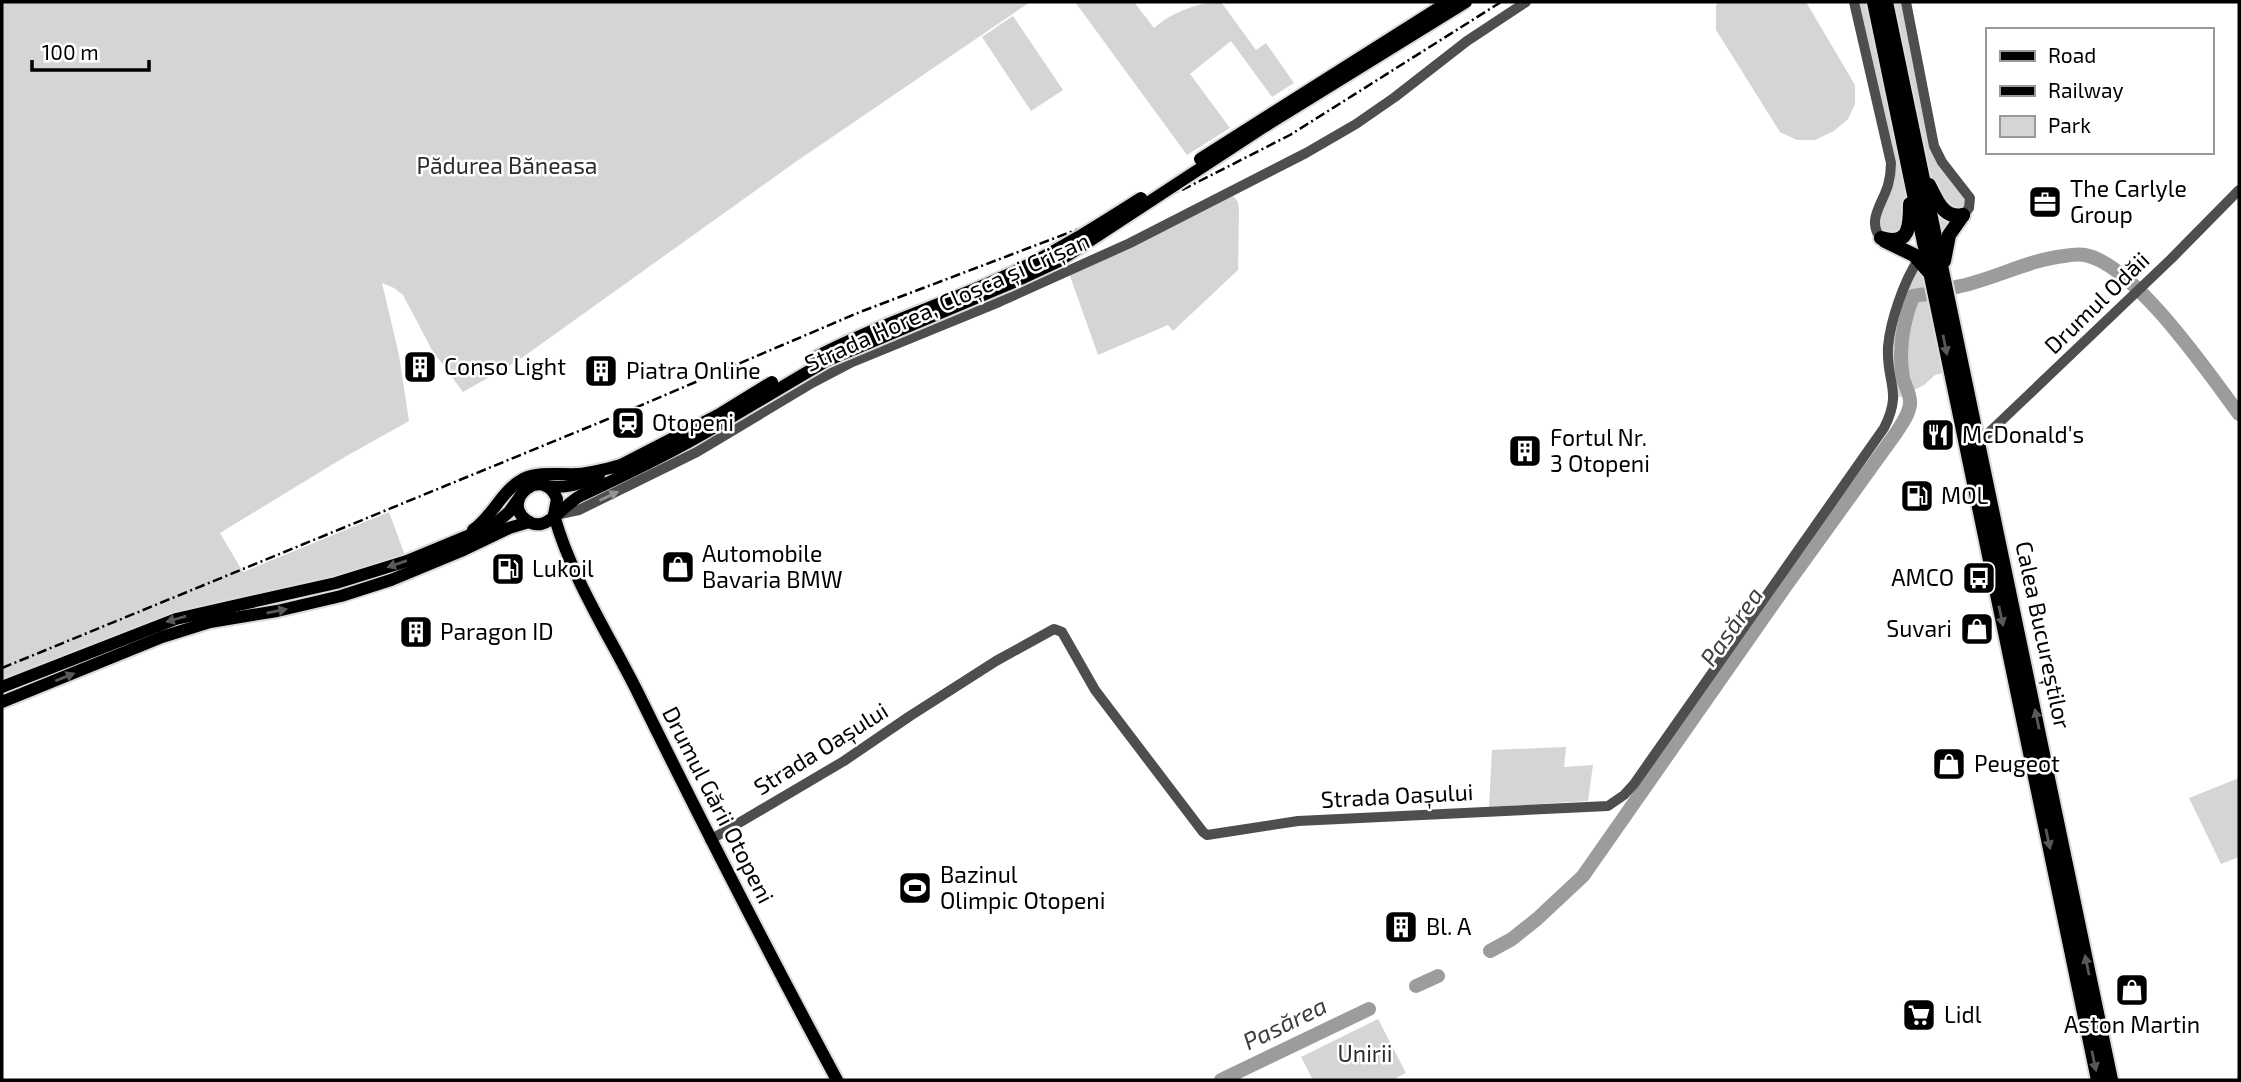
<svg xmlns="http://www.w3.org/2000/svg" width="2241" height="1082" viewBox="0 0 2241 1082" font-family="'Exo 2',sans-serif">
  <rect width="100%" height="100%" fill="#fff"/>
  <g fill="#d5d5d5">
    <path d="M2,2H1030L794,163L516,362L463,392L432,350L403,295L394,288L382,283L399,355L409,421L343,458L220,533L243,572L389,512L407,561L201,612L2,687Z"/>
    <path d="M1075,2H1134L1154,28C1171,13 1198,2 1221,2L1256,50L1266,43L1294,83L1272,97L1231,41L1190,74L1230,128L1187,155Z"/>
    <path d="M1719,2H1806L1855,85V104L1848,119L1834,131L1815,140H1797L1780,132L1716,30V5Z"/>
    <path d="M1854,2H1871L1903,141L1910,222L1897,239L1875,229L1891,173Z"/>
    <path d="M1886,2H1906L1934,146L1970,198L1945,254Z"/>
    <path d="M1013,16L1063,90L1031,111L982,37Z"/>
    <path d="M1233,196L1238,202L1239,211L1238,270L1173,331L1168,325L1098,355L1070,276L1075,271L1155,235Z"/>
    <path d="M1924,265L1950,371L1935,375L1924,385L1894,400L1888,347L1910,271Z"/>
    <path d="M1566,747L1564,767L1593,765L1588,801L1489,807L1492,750Z"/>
    <path d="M2239,778V857L2221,864L2189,798Z"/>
    <path d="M1378,1019L1406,1073L1392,1080H1313L1301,1057Z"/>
  </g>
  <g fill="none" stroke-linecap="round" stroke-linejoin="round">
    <g stroke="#9c9c9c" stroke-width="14">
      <path d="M1956,287C1993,280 2027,260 2064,256C2070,255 2079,254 2085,255C2134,264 2209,374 2239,414"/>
      <path d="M1490,951L1512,939L1537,919L1583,876L1785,587L1896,433C1901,425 1909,415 1910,404C1911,395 1905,386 1903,378C1898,350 1903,322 1913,296L1927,294"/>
      <path d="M1416,986L1438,976"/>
      <path d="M1221,1080L1369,1009"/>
    </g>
    <defs>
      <g id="major">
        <path d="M615,468L718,415"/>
        <path d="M546,486C566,489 581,484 599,475"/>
        <path d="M554,515C571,577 609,635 638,693C702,823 768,952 837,1080"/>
        <path d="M554,515L557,499C543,464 500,500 526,520C530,523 536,525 541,524C553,522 567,503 580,496C629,473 677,450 723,422"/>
        <path d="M473,530C493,516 502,490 523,479C540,471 560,475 578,474C592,473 607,469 621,465"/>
        <path d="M2,687L176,619L336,583L407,561L494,525L509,512L519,498"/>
        <path d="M2,702L162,637L210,622L277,611L341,596L391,580L461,551L509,528L529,522"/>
      </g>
      <g id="highway">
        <path d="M1874,2L2098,1080"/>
        <path d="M1886,2L2111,1080"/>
        <path d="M1929,185C1937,200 1943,219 1963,215"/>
        <path d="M1881,238C1910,247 1910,225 1910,204"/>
        <path d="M1885,241L1914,255L1928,271"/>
        <path d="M1944,261L1949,235L1963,215"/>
      </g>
    </defs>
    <use href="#major" stroke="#dbdbdb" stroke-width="16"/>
    <use href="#highway" stroke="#dbdbdb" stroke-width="18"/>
    <g stroke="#4e4e4e" stroke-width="10">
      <path d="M1854,2L1891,163C1891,170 1890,178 1888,185C1883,203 1866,221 1881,238"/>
      <path d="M1906,2L1934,146L1942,162L1970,198L1969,208L1963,215"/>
      <path d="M1979,442L2171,259L2239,190"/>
      <path d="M555,515L579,510L697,452L812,383L852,362L999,302L1130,243L1306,153L1356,124L1395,97L1467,41L1526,2"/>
      <path d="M710,840L844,761L910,716L996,661L1054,629L1062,632L1095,690L1203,832L1207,835L1298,821L1608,806L1624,795L1634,784L1884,428C1903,391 1886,383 1888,347C1890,322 1904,280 1919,259"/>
    </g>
    <use href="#major" stroke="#000" stroke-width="12"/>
    <use href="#highway" stroke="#000" stroke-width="14"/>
    <path stroke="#000" stroke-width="2.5" stroke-dasharray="10 3.5 2 3.5" stroke-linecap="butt" d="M2,668L630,410L860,312L1184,189L1290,135L1501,2"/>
    <defs>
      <g id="major-bridge">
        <path d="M1200,159L1448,2"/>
        <path d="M812,359C874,326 942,305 1005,276C1053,254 1097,226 1141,198"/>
        <path d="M718,415L772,382"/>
        <path d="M723,422L826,361L1014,282L1059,261L1262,128L1466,2"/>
      </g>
    </defs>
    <use href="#major-bridge" stroke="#dbdbdb" stroke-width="16" stroke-linecap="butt"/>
    <use href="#major-bridge" stroke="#000" stroke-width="12"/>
  </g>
  <defs><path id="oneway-solid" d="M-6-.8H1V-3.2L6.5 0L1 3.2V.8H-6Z" transform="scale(1.75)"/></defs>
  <g fill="#595959">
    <use href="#oneway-solid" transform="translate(1945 345) rotate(79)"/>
    <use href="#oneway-solid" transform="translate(397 564) rotate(161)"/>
    <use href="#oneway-solid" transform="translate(277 611) rotate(-11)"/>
    <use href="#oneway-solid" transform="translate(2001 616) rotate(78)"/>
    <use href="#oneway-solid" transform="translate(176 619) rotate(164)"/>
    <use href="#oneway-solid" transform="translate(65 677) rotate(-22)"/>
    <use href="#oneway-solid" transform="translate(2037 719) rotate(-102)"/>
    <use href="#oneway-solid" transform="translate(2048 839) rotate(78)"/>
    <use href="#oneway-solid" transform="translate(2087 965) rotate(-102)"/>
    <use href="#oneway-solid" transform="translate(2094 1061) rotate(78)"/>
  </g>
  <use fill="#959595" href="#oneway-solid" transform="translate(609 496) rotate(-26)"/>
  <defs>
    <symbol id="office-square" viewBox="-11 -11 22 22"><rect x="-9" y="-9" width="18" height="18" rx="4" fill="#000" stroke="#fff"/><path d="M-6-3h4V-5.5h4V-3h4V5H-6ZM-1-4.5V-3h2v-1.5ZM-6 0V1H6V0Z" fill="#fff"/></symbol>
    <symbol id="building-square" viewBox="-11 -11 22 22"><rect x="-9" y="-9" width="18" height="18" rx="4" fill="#000" stroke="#fff"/><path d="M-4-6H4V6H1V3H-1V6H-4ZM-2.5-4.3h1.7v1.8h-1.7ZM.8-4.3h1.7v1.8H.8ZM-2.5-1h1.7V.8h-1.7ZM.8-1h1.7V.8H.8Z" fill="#fff"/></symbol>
    <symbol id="station-square" viewBox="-11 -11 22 22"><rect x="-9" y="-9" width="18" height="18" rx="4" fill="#000" stroke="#fff"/><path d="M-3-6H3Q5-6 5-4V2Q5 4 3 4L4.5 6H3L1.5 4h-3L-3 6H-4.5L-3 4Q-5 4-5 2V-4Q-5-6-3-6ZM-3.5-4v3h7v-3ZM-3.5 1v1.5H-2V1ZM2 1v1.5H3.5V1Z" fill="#fff"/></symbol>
    <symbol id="restaurant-square" viewBox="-11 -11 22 22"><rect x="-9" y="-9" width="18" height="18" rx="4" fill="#000" stroke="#fff"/><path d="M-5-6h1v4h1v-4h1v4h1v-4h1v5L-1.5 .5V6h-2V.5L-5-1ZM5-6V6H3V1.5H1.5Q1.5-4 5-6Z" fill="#fff"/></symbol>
    <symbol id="fuel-square" viewBox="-11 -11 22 22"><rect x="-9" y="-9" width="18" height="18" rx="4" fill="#000" stroke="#fff"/><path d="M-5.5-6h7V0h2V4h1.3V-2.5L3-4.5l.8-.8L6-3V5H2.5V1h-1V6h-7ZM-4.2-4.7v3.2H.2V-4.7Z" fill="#fff"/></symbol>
    <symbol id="shop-square" viewBox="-11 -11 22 22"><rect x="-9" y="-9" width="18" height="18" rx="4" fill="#000" stroke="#fff"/><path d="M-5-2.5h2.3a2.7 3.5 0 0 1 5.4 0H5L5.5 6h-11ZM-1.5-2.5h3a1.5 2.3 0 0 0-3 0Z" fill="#fff"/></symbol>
    <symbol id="bus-square" viewBox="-11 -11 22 22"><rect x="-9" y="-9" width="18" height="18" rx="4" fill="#000" stroke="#fff"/><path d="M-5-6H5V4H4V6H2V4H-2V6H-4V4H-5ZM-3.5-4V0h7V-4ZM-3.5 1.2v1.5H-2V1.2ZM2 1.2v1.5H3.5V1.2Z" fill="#fff"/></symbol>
    <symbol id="stadium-square" viewBox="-11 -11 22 22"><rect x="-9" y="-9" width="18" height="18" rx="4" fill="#000" stroke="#fff"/><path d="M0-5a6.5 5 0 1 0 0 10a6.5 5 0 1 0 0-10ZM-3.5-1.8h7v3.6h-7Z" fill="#fff"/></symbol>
    <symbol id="supermarket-square" viewBox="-11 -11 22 22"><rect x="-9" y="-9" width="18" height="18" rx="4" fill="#000" stroke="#fff"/><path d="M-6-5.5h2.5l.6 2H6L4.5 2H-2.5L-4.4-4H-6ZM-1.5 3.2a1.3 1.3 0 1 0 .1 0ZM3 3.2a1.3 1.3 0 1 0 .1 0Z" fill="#fff"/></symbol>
  </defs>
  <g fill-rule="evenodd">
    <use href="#office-square" x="2026" y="183" width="38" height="38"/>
    <use href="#building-square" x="401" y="348" width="38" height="38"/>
    <use href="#building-square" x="582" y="352" width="38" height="38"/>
    <use href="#station-square" x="609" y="404" width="38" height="38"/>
    <use href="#restaurant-square" x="1919" y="416" width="38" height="38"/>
    <use href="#building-square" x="1506" y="432" width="38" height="38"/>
    <use href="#fuel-square" x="1898" y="477" width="38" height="38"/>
    <use href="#shop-square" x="659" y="548" width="38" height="38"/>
    <use href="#fuel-square" x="489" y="550" width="38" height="38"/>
    <use href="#bus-square" x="1960" y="559" width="38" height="38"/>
    <use href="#shop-square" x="1958" y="610" width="38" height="38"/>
    <use href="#building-square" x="397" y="613" width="38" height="38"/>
    <use href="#shop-square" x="1930" y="745" width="38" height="38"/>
    <use href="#stadium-square" x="896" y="869" width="38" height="38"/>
    <use href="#building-square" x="1382" y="908" width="38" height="38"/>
    <use href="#shop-square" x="2113" y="971" width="38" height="38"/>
    <use href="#supermarket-square" x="1900" y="996" width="38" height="38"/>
  </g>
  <g text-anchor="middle" stroke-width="5" stroke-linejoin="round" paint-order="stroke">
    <g font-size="23" fill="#2c2c2c" stroke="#fff">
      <text x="507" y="174">Pădurea Băneasa</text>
      <text x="1365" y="1062">Unirii</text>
    </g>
    <g font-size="23" fill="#000" stroke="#fff" text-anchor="start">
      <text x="2070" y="197">The Carlyle<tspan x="2070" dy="26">Group</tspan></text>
      <text x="444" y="375">Conso Light</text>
      <text x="626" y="379">Piatra Online</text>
      <text x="652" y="431">Otopeni</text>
      <text x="1962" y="443">McDonald's</text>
      <text x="1550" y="446">Fortul Nr.<tspan x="1550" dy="26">3 Otopeni</tspan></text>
      <text x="1941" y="504">MOL</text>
      <text x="702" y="562">Automobile<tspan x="702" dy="26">Bavaria BMW</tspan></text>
      <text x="532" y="577">Lukoil</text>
      <text x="1954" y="586" text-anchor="end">AMCO</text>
      <text x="1952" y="637" text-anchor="end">Suvari</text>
      <text x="440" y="640">Paragon ID</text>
      <text x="1974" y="772">Peugeot</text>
      <text x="940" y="883">Bazinul<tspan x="940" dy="26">Olimpic Otopeni</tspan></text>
      <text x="1426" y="935">Bl. A</text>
      <text x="1944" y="1023">Lidl</text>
      <text x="2132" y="1033" text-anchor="middle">Aston Martin</text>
    </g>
    <g font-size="23" fill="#000" stroke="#fff">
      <text transform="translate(947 302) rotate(-24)" y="8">Strada Horea, Cloșca și Crișan</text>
      <text transform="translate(2097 303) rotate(-44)" y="8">Drumul Odăii</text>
      <text transform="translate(2043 635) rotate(78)" y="8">Calea Bucureștilor</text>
      <text transform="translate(821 749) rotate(-32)" y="8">Strada Oașului</text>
      <text transform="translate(1397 796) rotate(-3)" y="8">Strada Oașului</text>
      <text transform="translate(718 805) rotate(63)" y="8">Drumul Gării Otopeni</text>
    </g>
    <g font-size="24" font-style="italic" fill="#3d3d3d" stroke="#fff">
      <text transform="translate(1732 627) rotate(-55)" y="8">Pasărea</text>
      <text transform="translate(1285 1024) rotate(-26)" y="8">Pasărea</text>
    </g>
  </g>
  <rect width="2241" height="1082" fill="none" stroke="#000000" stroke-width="7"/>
  <rect x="1986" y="28" width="228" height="126" fill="#ffffff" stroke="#999999" stroke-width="2"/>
  <rect x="2000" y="51" width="35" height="10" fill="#000000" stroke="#999999" stroke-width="2"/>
  <text x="2048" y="63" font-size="21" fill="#000000">Road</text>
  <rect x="2000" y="86" width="35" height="10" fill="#000000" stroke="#999999" stroke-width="2"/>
  <text x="2048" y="98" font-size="21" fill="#000000">Railway</text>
  <rect x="2000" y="116" width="35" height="21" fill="#d5d5d5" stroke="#999999" stroke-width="2"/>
  <text x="2048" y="133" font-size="21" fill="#000000">Park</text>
  <path d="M32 60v10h117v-10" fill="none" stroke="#000000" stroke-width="3.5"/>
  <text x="42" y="60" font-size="21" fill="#000000" stroke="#ffffff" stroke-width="5" paint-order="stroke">100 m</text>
</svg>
